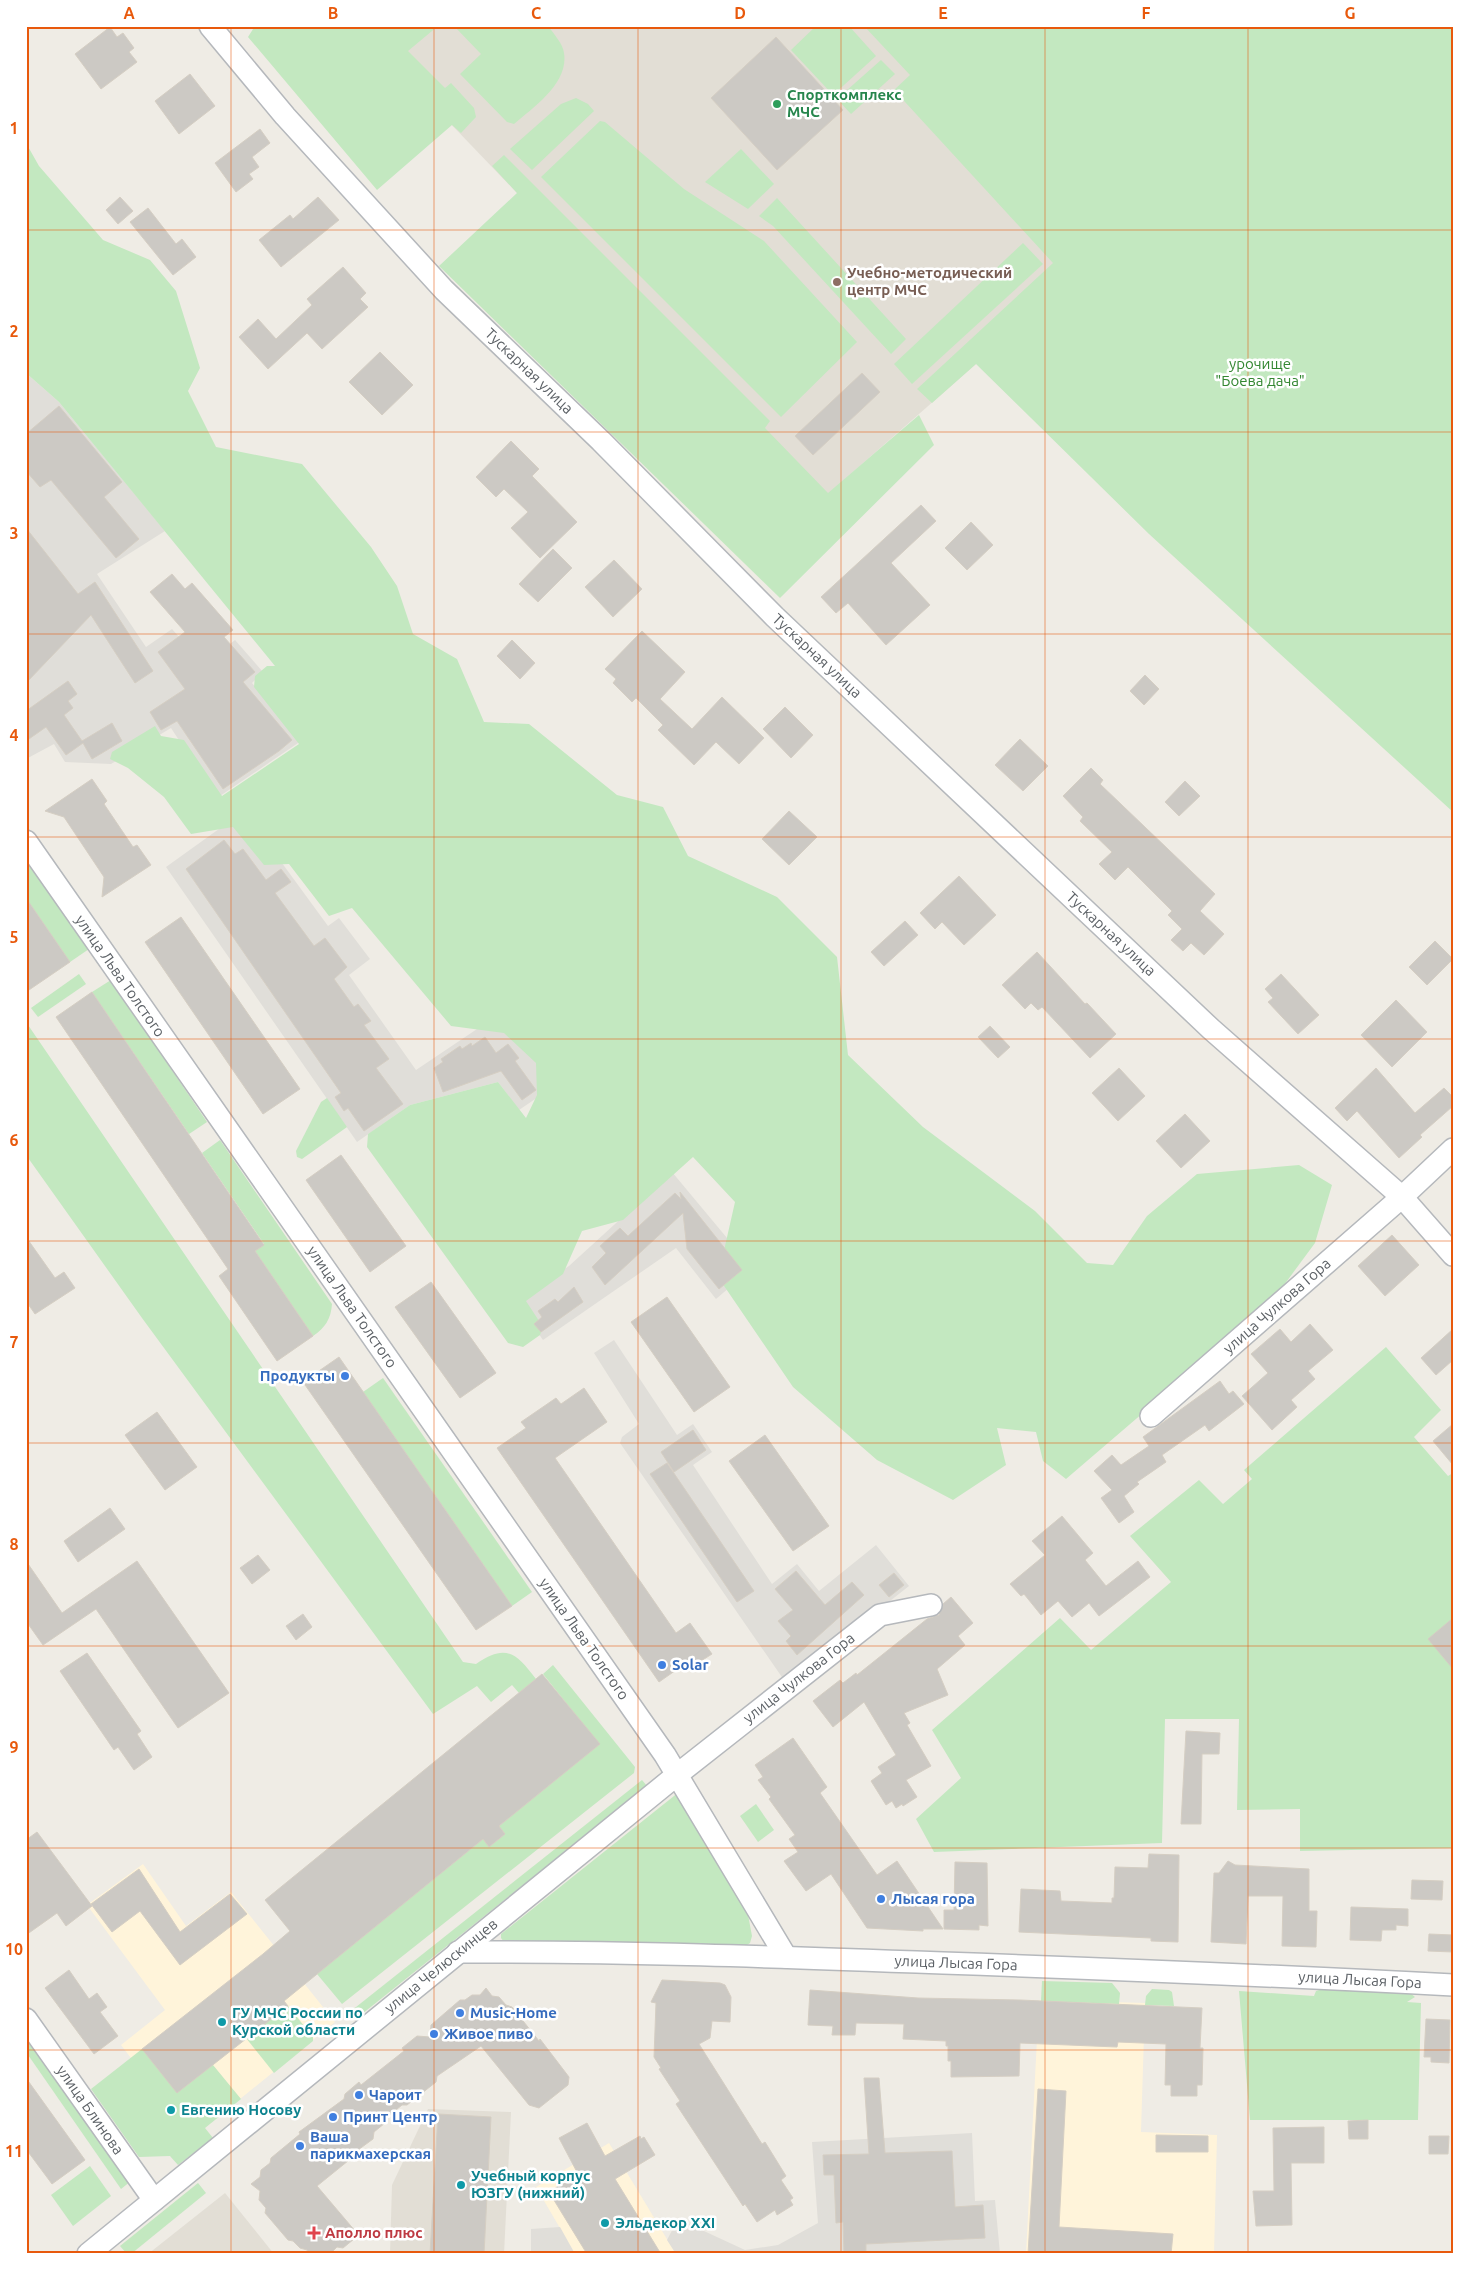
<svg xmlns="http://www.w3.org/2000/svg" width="1479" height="2280" viewBox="0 0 1479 2280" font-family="Ubuntu,sans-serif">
  <rect width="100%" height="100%" fill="#efece5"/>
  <g fill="#fff4da">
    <path d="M143,1864L186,1926L231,1892L335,2022L192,2138L121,2045L165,2010L87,1905Z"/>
    <path d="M1039,2000L1145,2003L1141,2132L1217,2135L1214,2254H1026Z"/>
    <path d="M609,2143L676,2254H575L536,2187Z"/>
  </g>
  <g fill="#e0ded9">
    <path d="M26,373L59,402L165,531L97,574L146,647L172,629L204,665L235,640L263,672L252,683L301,741L217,798L171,728L111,764L65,762L54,744L26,759Z"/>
    <path d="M244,811L328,926L339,918L370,959L349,975L416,1070L480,1027L511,1032L543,1071L544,1093L519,1110L498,1082L410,1105L357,1142L166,867Z"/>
    <path d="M672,1172L752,1268L716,1299L676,1248L543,1340L516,1301L569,1266Z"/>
    <path d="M614,1340L677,1435L693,1424L712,1452L693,1465L772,1584L797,1564L819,1591L876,1545L909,1586L786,1683L620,1443L622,1437L639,1424L594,1353Z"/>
    <path d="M972,2133L975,2201L995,2200L1000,2254H676L667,2240L678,2219L745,2250L778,2245L818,2223L812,2142Z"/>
    <path d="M560,2227L575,2254H531V2229Z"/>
  </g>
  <g fill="#e2ded5">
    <path d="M409,26H994L1161,187L976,364L821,500L517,193L379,49Z"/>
    <path d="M428,2109L511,2112L504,2254H390L392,2185Z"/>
    <path d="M225,2193L274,2254H148Z"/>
  </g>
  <g fill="#c3e8c0">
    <path d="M255,26H438L408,51L445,88L451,83L474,108L476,117L461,133L452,125L377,190L248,37Z"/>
    <path d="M454,26H548C554,34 563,44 564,53C569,83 534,107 514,124L507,122L460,74L481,54Z"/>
    <path d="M816,26H849L876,56L833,95L791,50Z"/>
    <path d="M864,26H1453V812L1149,534L976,364L932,403L917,389L1053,263L894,90L910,75Z"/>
    <path d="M881,60L895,74L851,114L837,99Z"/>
    <path d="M576,98L588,104L594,111L532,170L510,149L561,104Z"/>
    <path d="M600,121L605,122L684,189L764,241L857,342L781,417L541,177Z"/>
    <path d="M26,143L39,166L103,240L150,260L176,291L200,368L188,391L216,447L302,464L371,547L397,586L413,634L457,659L484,722L529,724L617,795L663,807L688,856L777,897L837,957L848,1055L923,1127L1035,1211L1087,1263L1113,1265L1147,1216L1197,1174L1299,1165L1332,1185L1315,1243L1270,1304L1066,1479L1043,1461L1036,1432L997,1428L1006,1465L953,1500L877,1460L793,1387L718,1277L735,1202L693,1157L623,1220L582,1231L563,1274L526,1301L543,1327L540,1335L523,1347L508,1343L367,1147L368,1134L410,1105L498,1082L526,1118L537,1095L536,1063L504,1033L451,1026L352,908L329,916L289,864L264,865L233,827L191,834L164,797L128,768L110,759L112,752L155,726L161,736L184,740L222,796L299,744L254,687L255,676L267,666H275L59,402L26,373Z"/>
    <path d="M741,149L774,184L748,209L705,182Z"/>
    <path d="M504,155L770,421L765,428L828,493L919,415L934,445L780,598L439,266L517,193L492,166Z"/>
    <path d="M777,198L906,339L891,354L773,226L759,216Z"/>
    <path d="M1023,243L1043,264L912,384L894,364Z"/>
    <path d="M26,858L89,949L70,962L26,898Z"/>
    <path d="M79,974L86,984L38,1017L31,1008Z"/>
    <path d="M111,980L207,1122L189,1134L92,992Z"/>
    <path d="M26,1022L463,1662L476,1664C506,1643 516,1653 536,1679L519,1693L512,1685L491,1702L477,1686L433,1714L142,1318L26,1155Z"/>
    <path d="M327,1098L347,1127L302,1159L297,1157L296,1151L321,1102Z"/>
    <path d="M220,1140L332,1304C331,1319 325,1328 313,1336L255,1251L264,1244L202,1153Z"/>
    <path d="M1386,1347L1441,1410L1414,1437L1448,1476L1453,1473V1848L1300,1851V1809L1237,1810L1239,1719H1165L1162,1843L934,1852L916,1819L961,1778L932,1730L1060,1618L1091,1650L1171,1582L1130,1536L1199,1480L1223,1504L1252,1479L1244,1470Z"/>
    <path d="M383,1378L532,1592L512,1606L363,1392Z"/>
    <path d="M553,1665L635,1767L634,1773L342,2004L317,1974L483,1839L489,1847L505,1834L499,1826L599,1744L543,1674Z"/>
    <path d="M642,1780L647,1786L362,2014L351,2011Z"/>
    <path d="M679,1792L746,1904L752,1936L750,1943L744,1947L504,1942L501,1938V1934Z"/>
    <path d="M756,1804L774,1830L758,1842L740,1816Z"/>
    <path d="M1042,1981L1112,1983L1120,1993L1119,2004L1041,2001Z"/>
    <path d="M1326,1988L1409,1992L1415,1997L1407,2002L1421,2003L1418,2120H1250L1239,1991L1314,1996L1316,1991Z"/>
    <path d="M1152,1989L1169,1990L1172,1992L1174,2006L1145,2005L1146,1996Z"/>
    <path d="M288,2006L313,2037V2041L274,2073L246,2038Z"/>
    <path d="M26,2033L131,2181L121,2189L26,2052Z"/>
    <path d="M142,2049L213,2065L241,2099L205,2128L213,2138L178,2165L170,2156L139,2157L91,2089Z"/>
    <path d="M90,2166L111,2196L73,2226L51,2195Z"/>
    <path d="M198,2183L206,2193L131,2254H127L120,2246Z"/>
  </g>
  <g fill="#ccc9c4" stroke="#d5cec3">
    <path d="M110,27L117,37L123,33L134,48L129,52L137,62L101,89L75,54Z"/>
    <path d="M776,37L843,110L777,170L711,98Z"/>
    <path d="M190,74L215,106L179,134L155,101Z"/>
    <path d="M260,129L270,143L252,157L259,167L249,174L253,179L236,192L215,163Z"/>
    <path d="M120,197L133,211L118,224L106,210Z"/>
    <path d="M318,197L339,220L281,267L259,240L290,215L293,219Z"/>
    <path d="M148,208L176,244L182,239L196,257L173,275L130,222Z"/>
    <path d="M343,267L366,293L360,299L368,307L322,349L307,333L268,369L239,337L258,319L276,339L312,305L307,299Z"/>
    <path d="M380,352L413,385L382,415L349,382Z"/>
    <path d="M862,373L880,392L813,455L795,436Z"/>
    <path d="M59,406L122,482L104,497L139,539L116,558L51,480L40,487L26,471V434Z"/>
    <path d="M511,441L539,469L532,476L577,522L540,558L511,528L528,512L504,489L496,497L476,477Z"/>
    <path d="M921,505L936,521L891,563L930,605L886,645L848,603L836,613L821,597Z"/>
    <path d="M971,522L993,545L967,570L945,548Z"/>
    <path d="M26,528L78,594L95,582L153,671L135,683L91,615L26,683Z"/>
    <path d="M553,549L572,568L538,602L519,584Z"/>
    <path d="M614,560L642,589L613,617L585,587Z"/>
    <path d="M172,574L185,589L192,583L233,630L224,637L255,672L243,682L292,740L279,751L223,789L177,721L161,730L150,712L185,689L158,652L185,632L150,592Z"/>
    <path d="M642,631L685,672L660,699L692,729L722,697L764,738L739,764L716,742L694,765L658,730L663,725L636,698L632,702L613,683L616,679L605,669Z"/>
    <path d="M512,640L535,663L520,679L497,656Z"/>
    <path d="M1145,675L1159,689L1144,705L1130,691Z"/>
    <path d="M68,681L77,694L68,701L73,708L64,715L82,741L112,723L122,741L92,759L83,743L66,755L46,727L26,741V711Z"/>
    <path d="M785,707L813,735L791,758L763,729Z"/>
    <path d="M1020,739L1048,766L1023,791L995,765Z"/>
    <path d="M1091,768L1103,780L1100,784L1215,894L1200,911L1224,934L1204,955L1191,943L1183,951L1171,940L1182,929L1168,915L1172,911L1128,867L1115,880L1099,864L1112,852L1080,821L1083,817L1063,796Z"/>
    <path d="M92,779L107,801L104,804L133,847L137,845L151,865L102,897L104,877L64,817L45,811Z"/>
    <path d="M1185,781L1200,796L1179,816L1165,802Z"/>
    <path d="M789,811L817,837L789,865L762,839Z"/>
    <path d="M224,840L235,854L243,849L266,880L281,869L291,882L275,893L314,946L325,938L347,967L334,979L354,1007L358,1004L371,1021L364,1025L389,1059L376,1068L403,1104L364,1131L348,1108L344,1111L335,1097L341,1093L186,869Z"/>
    <path d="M959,876L996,915L964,945L942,922L935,929L920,913Z"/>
    <path d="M26,898L70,962L26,992Z"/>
    <path d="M181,917L300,1089L263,1114L145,942Z"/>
    <path d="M905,921L918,935L884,966L871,952Z"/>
    <path d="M1435,941L1453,959L1427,985L1409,967Z"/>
    <path d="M1037,952L1085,1004L1087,1003L1116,1034L1090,1058L1042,1007L1038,1010L1031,1003L1025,1009L1002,985Z"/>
    <path d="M1281,974L1319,1015L1298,1034L1268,1002L1273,998L1265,989Z"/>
    <path d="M92,992L264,1245L255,1251L313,1336L277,1361L219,1276L228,1269L56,1017Z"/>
    <path d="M1396,1000L1427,1032L1392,1067L1361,1035Z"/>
    <path d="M990,1026L1010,1047L998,1058L978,1037Z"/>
    <path d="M485,1037L496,1053L508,1044L519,1058L515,1061L536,1090L522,1100L501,1071L443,1092L434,1068L443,1062L441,1059L460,1046L462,1049L471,1043L472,1046Z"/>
    <path d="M1119,1068L1145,1096L1118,1121L1092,1093Z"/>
    <path d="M1376,1068L1415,1113L1444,1088L1453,1097V1106L1420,1135L1422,1137L1399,1158L1357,1111L1347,1121L1335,1108Z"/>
    <path d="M1185,1114L1210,1141L1181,1168L1156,1141Z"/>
    <path d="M341,1155L406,1246L370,1272L306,1180Z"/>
    <path d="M680,1192L742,1270L719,1289L687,1249L683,1213L605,1285L592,1267L606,1253L600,1246L620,1228L628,1236L675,1193L681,1199Z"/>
    <path d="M1392,1235L1419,1265L1385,1296L1358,1266Z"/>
    <path d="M26,1237L55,1278L64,1272L75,1288L35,1314L26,1301Z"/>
    <path d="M431,1282L496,1373L460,1398L395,1307Z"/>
    <path d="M574,1287L583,1302L541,1332L534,1324L542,1317L538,1311L555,1299L558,1302Z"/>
    <path d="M667,1297L730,1387L694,1412L631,1322Z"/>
    <path d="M1310,1324L1333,1350L1308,1371L1315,1379L1291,1400L1297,1407L1272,1430L1242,1396L1268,1373L1251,1354L1280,1329L1291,1342Z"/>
    <path d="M1453,1329V1360L1436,1375L1421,1358Z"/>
    <path d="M339,1357L512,1606L476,1630L303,1382Z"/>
    <path d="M1220,1381L1229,1394L1233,1391L1244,1404L1209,1431L1205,1425L1162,1455L1166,1462L1137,1482L1139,1484L1124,1496L1134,1512L1119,1523L1101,1498L1112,1490L1094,1471L1112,1455L1121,1465L1149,1446L1143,1437Z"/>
    <path d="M584,1388L607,1422L555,1458L676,1633L690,1623L712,1654L693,1666L689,1661L659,1682L497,1448L526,1428L521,1422L556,1398L561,1404Z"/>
    <path d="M157,1412L197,1467L165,1490L125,1435Z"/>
    <path d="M1453,1424V1465L1433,1441Z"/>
    <path d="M693,1430L706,1450L674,1472L661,1452Z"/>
    <path d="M765,1435L829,1526L793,1551L729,1461Z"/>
    <path d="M667,1463L754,1591L737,1602L650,1474Z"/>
    <path d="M110,1508L125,1529L78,1562L64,1541Z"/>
    <path d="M1062,1516L1093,1553L1085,1560L1106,1586L1138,1561L1150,1577L1099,1616L1089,1603L1072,1617L1058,1601L1041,1615L1024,1594L1021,1596L1010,1584L1045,1555L1032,1541Z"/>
    <path d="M258,1555L270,1570L252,1584L240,1568Z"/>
    <path d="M26,1561L62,1613L137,1561L229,1693L178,1728L96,1609L43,1645L26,1621Z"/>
    <path d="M796,1571L825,1605L852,1582L864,1595L797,1655L786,1641L791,1636L778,1621L793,1610L775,1589Z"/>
    <path d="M894,1573L904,1585L889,1597L879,1585Z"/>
    <path d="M951,1597L973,1623L958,1636L965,1645L937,1669L948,1695L904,1713L910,1723L907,1725L931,1766L906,1780L917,1797L903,1806L902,1804L896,1808L892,1801L886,1805L871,1781L882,1773L878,1767L896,1755L864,1702L833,1727L813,1701L840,1680L843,1683L856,1673L857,1675L927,1619L939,1615L943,1604Z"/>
    <path d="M303,1614L312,1627L296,1640L286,1626Z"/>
    <path d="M1453,1618V1669L1428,1639Z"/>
    <path d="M87,1653L141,1731L137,1734L152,1757L134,1770L118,1747L114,1750L60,1671Z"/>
    <path d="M542,1674L600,1744L499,1826L505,1834L489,1847L483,1839L284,2001L288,2006L177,2093L142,2049L263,1954L290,1931L265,1900Z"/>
    <path d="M1186,1731L1220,1733L1219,1754H1202L1201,1824H1181Z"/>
    <path d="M793,1738L827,1787L820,1793L877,1875L897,1861L943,1929H923V1931L867,1928L831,1874L806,1891L784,1861L798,1852L789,1839L795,1835L769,1799L771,1797L758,1780L763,1777L755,1765Z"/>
    <path d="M37,1832L92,1906L66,1926L57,1913L26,1935V1840Z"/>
    <path d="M1149,1854L1179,1855L1178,1942L1151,1941V1938L1019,1932L1021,1889L1060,1891L1061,1901L1112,1903V1898H1114L1115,1867L1148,1868Z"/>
    <path d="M1228,1861L1235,1865L1309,1869V1911H1317L1316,1947L1282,1946L1283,1896H1248L1246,1944L1211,1942L1214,1873H1219Z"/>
    <path d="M955,1862L987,1863L988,1926L979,1925V1930L944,1929V1910H954Z"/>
    <path d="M139,1869L180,1932L230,1894L247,1914L180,1965L140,1911L112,1932L91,1904Z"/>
    <path d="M1412,1880L1443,1881L1442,1900L1411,1899Z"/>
    <path d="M1351,1907L1408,1909V1926L1396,1925V1930H1382L1381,1941L1350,1940Z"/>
    <path d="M1429,1934L1453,1935V1952L1428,1951Z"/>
    <path d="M69,1970L89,1999L97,1993L107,2007L100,2012L118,2036L94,2054L45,1988Z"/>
    <path d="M662,1980L720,1983L725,1985L731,1997L730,2022L712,2021L710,2038L699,2044L762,2144L765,2142L786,2176L781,2180L793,2198L790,2200L793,2205L777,2215L775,2210L757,2222L745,2204L743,2206L676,2104L680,2101L659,2069L661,2068L654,2057L656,2003L651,2002Z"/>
    <path d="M486,1988L492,1996L499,1997L506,2005L512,2007L539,2041L540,2039L569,2077L568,2085L539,2108L529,2105L481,2046L437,2076L436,2082L407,2105H402L386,2118L385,2123L374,2132L373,2139L358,2150L359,2152L317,2186L356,2232L352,2236L354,2239L343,2248L337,2247L331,2253L320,2254H309L307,2250L300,2248L293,2241L288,2240L265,2213L266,2208L259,2200L260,2191L251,2184L260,2177L261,2170L270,2163L271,2158L300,2134L299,2132L344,2099L345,2094L359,2082L361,2085L404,2051L402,2048L417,2036L430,2037L431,2025L460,2000H465L472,1995H480Z"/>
    <path d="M810,1990L918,1998L1020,2000L1202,2008L1200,2048H1203L1202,2085H1197V2096H1171V2085H1165L1166,2044L1118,2042L1117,2047L1020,2043L1019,2076L951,2077V2061H948V2046H946V2041L903,2039L904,2024L856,2023L855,2035H832L833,2026L808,2025Z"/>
    <path d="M1426,2019L1450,2020L1449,2063L1431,2062V2057H1424Z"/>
    <path d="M26,2078L85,2160L52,2184L26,2149Z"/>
    <path d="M864,2078H879L885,2153L952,2151L955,2207L983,2205L985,2238L866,2244V2254H844L843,2222L836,2223L834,2175H824L823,2155L869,2154Z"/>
    <path d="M1038,2089L1066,2091L1059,2227L1173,2234L1171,2254H1028Z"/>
    <path d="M438,2114L491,2117L484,2254H430Z"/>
    <path d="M1368,2120V2139H1349L1348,2121Z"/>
    <path d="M587,2123L605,2156L640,2136L641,2139L644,2137L655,2155L615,2179L661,2254H587L549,2192L578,2174L559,2138Z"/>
    <path d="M1324,2127V2163H1291L1292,2225L1256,2226L1253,2191H1274L1273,2128Z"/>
    <path d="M1156,2135L1208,2136V2152H1156Z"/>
    <path d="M1429,2136H1449L1448,2154H1429Z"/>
  </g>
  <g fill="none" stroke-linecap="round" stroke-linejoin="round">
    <defs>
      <g id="minor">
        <path d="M210,26L285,116L444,290L601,441L775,617L1211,1029L1402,1197L1453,1255"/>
        <path d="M26,841L665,1755L786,1957"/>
        <path d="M1151,1416L1402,1197L1453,1149"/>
        <path d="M458,1952C620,1951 782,1957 943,1963C1113,1969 1283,1976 1453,1985"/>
        <path d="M26,2019L154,2200"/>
        <path d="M88,2254L678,1774L880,1615L931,1605"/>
      </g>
    </defs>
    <use href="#minor" stroke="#b5b8bc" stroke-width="24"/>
    <use href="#minor" stroke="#fff" stroke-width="21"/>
  </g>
  <path fill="none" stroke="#e8590c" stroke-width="1" stroke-opacity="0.55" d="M231,26V2254M434,26V2254M638,26V2254M841,26V2254M1045,26V2254M1248,26V2254M26,230H1453M26,432H1453M26,634H1453M26,837H1453M26,1039H1453M26,1241H1453M26,1443H1453M26,1646H1453M26,1848H1453M26,2050H1453"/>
  <circle fill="#2e9e5b" stroke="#fff" stroke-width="2" cx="777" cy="104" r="5"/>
  <circle fill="#8d6e63" stroke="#fff" stroke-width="2" cx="837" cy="282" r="5"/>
  <g fill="#3f7fe0" stroke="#fff" stroke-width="2">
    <circle cx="345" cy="1376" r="5"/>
    <circle cx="662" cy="1665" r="5"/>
    <circle cx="881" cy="1899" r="5"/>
    <circle cx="460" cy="2013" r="5"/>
    <circle cx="434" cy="2034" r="5"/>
    <circle cx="359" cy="2095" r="5"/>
    <circle cx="333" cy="2117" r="5"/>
    <circle cx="300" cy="2146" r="5"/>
  </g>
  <g fill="#0f9aa8" stroke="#fff" stroke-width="2">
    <circle cx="222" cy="2022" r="5"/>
    <circle cx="171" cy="2110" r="5"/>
    <circle cx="461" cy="2185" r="5"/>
    <circle cx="605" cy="2223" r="5"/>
  </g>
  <path fill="#e0444e" stroke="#fff" stroke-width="2" d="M311.5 2225.5h5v5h5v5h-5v5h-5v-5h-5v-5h5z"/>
  <g text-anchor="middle" stroke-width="5" stroke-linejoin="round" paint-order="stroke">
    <g font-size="15" font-weight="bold" fill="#27864d" stroke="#fff" text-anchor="start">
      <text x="787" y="100">Спорткомплекс<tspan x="787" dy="17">МЧС</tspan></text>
    </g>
    <g font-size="15" font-weight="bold" fill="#785e54" stroke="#fff" text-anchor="start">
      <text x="847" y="278">Учебно-методический<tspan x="847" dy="17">центр МЧС</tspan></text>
    </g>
    <g font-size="15" fill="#348732" stroke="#fff">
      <text x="1260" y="369">урочище<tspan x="1260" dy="17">"Боева дача"</tspan></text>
    </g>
    <g font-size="15" fill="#5c6166" stroke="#fff">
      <text transform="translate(529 371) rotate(44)" y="5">Тускарная улица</text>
      <text transform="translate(817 656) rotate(43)" y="5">Тускарная улица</text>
      <text transform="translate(1111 934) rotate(43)" y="5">Тускарная улица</text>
      <text transform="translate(120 976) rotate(55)" y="5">улица Льва Толстого</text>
      <text transform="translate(1277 1306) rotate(-41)" y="5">улица Чулкова Гора</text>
      <text transform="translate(352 1307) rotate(55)" y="5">улица Льва Толстого</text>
      <text transform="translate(584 1639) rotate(55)" y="5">улица Льва Толстого</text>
      <text transform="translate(799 1678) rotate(-38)" y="5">улица Чулкова Гора</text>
      <text transform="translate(956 1963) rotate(2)" y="5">улица Лысая Гора</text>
      <text transform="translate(441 1966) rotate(-39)" y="5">улица Челюскинцев</text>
      <text transform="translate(1360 1980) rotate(3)" y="5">улица Лысая Гора</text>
      <text transform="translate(90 2110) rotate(55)" y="5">улица Блинова</text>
    </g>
    <g font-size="15" font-weight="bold" fill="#366cbe" stroke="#fff" text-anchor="start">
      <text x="335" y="1381" text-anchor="end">Продукты</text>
      <text x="672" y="1670">Solar</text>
      <text x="891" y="1904">Лысая гора</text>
      <text x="470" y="2018">Music-Home</text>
      <text x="444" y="2039">Живое пиво</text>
      <text x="369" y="2100">Чароит</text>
      <text x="343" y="2122">Принт Центр</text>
      <text x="310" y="2142">Ваша<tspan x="310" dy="17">парикмахерская</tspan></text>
    </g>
    <g font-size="15" font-weight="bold" fill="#0d838f" stroke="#fff" text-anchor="start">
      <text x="232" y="2018">ГУ МЧС России по<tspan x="232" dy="17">Курской области</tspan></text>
      <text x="181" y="2115">Евгению Носову</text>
      <text x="471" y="2181">Учебный корпус<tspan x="471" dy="17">ЮЗГУ (нижний)</tspan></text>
      <text x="615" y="2228">Эльдекор XXI</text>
    </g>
    <g font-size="15" font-weight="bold" fill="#be3a42" stroke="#fff" text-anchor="start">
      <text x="325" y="2238">Аполло плюс</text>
    </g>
  </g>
  <rect width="1479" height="2280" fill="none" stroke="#ffffff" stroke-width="55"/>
  <rect x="28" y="28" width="1424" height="2224" fill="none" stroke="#e8590c" stroke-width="2"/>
  <g font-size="16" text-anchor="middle" font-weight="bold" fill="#e8590c">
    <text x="129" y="19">A</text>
    <text x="333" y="19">B</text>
    <text x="536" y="19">C</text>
    <text x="740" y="19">D</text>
    <text x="943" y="19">E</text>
    <text x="1146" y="19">F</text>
    <text x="1350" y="19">G</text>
    <text x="14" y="134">1</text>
    <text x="14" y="337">2</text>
    <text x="14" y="539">3</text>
    <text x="14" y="741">4</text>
    <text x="14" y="943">5</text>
    <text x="14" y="1146">6</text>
    <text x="14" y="1348">7</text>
    <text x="14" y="1550">8</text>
    <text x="14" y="1753">9</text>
    <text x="14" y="1955">10</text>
    <text x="14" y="2157">11</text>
  </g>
</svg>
